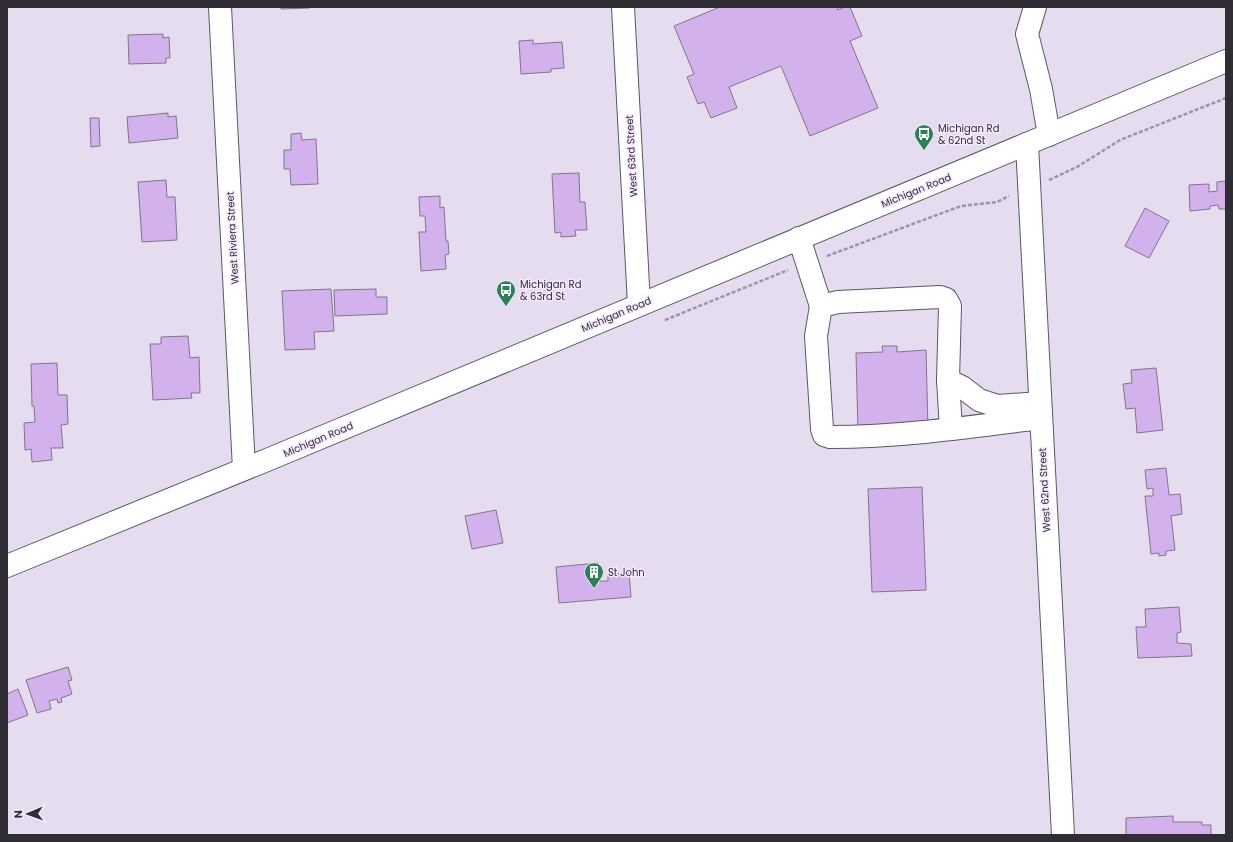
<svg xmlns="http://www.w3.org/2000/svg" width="1233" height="842" viewBox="0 0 1233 842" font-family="Poppins,sans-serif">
  <rect width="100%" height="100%" fill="#e6dcf0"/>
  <g fill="#d2b1ed" stroke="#7f7688">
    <path d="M281,7H310V8L281,9Z"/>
    <path d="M720,7H837L838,10L844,7H850L862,36L850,41L878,108L810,136L781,66L729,87L737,108L711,118L704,102L698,104L687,77L694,74L674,26Z"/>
    <path d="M163,34V38L169,37L170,58H166V63L129,64L128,35Z"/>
    <path d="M533,40V44L562,42L564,68L551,69V72L521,74L519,41Z"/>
    <path d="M168,113V117L176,116L178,138L129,143L127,117Z"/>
    <path d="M90,118H99L100,146L91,147Z"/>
    <path d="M301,133L302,140L316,139L318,184L291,185L290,169H284V150H291V134Z"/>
    <path d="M579,173L580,202H585L587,230H575L576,236L561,237V232L555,233L552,174Z"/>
    <path d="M166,180L167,197H175L177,240L142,242L138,182Z"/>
    <path d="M1226,181V209H1219L1218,205L1210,206V209L1190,211L1189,185L1209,184V192L1217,191V182Z"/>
    <path d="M440,196V208L444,207L446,241H448L449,254L445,255L446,269L421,271L419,232H426L425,216H420L419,197Z"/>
    <path d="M1145,208L1169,221L1149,258L1125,246Z"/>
    <path d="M331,289L334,331L314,332L315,349L285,350L282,291Z"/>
    <path d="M376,289V297H387V314L335,316L334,290Z"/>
    <path d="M188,336L190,358L199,357L200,393H191L192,398L153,400L150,344H161V337Z"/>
    <path d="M882,346H897V352L926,350L928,429L858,431L856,353L883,352Z"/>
    <path d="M57,363L58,395H67L68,424L61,425L63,448H51L52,460L32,462L31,449L25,450L24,423L35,422L34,406H32L31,364Z"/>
    <path d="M1156,368L1163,430L1137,433L1135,408L1126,409L1123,384L1132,383L1131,370Z"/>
    <path d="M1166,468L1169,495L1180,494L1182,514L1171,516L1175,550L1166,551V555L1159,556V553L1151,554L1145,496H1153V488L1147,489L1145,470Z"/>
    <path d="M922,487L926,590L872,592L868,489Z"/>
    <path d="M496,510L503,543L472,549L465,516Z"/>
    <path d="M598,563L600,581H608V575L629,573L631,597L559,603L556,567Z"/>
    <path d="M1179,607L1181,632L1177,633V643L1191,644L1192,656L1138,658L1136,627H1146L1145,609Z"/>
    <path d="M68,667L72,680L68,681L72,694L61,698L62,702L58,703L57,699L49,701L51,709L37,713L26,680Z"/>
    <path d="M18,689L28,715L7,723V694Z"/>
    <path d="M1173,816V822H1202V825H1211V835H1126V818Z"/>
  </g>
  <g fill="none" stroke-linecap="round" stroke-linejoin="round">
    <defs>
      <g id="minor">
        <path d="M220,7L244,469"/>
        <path d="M623,7L639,304"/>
        <path d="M1035,7L1027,34L1041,89L1049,135"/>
        <path d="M1027,144L1063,835"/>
        <path d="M799,238L821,306L838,302L940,297L946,299L950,306L948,380L951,429"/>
        <path d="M821,306L816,336L822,429L824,435L830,437C900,437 971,427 1041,418"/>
        <path d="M948,380L962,387L979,400L997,406L1040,403"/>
      </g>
      <path id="major" d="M7,566L267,460L1226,61"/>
    </defs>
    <use href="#minor" stroke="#5e5566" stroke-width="24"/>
    <use href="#major" stroke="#5e5566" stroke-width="24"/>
    <g stroke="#9c95a4" stroke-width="2.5" stroke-dasharray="4 2" stroke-linecap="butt">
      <path d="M1049,180L1077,167L1120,140L1226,98"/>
      <path d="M827,256L961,206L997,202L1009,196"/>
      <path d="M665,320L788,270"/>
    </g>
    <use href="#minor" stroke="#fff" stroke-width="22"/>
    <use href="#major" stroke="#fff" stroke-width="22"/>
  </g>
  <defs>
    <symbol id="bus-pin" viewBox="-11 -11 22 30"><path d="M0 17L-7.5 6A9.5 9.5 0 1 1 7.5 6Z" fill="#298156" stroke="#f4e9fe"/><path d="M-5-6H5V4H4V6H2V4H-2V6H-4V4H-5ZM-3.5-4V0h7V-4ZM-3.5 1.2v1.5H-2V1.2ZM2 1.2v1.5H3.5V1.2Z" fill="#fff"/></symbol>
    <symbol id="building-pin" viewBox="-11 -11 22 30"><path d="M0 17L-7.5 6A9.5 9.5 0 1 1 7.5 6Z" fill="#298156" stroke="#f4e9fe"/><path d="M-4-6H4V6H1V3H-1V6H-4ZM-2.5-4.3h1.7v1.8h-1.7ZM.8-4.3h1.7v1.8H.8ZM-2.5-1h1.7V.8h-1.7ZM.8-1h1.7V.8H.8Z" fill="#fff"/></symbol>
  </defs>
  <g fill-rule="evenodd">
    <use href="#bus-pin" x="913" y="123" width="22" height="30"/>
    <use href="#bus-pin" x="495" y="279" width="22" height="30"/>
    <use href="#building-pin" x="583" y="561" width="22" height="30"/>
  </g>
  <g text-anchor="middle" stroke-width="3" stroke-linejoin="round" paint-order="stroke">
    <g font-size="10" fill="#312d35" stroke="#f4e9fe" text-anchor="start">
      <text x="938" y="132">Michigan Rd<tspan x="938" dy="12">&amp; 62nd St</tspan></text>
      <text x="520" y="288">Michigan Rd<tspan x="520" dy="12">&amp; 63rd St</tspan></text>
      <text x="608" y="576">St John</text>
    </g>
    <g font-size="10" fill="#312d35" stroke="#f4e9fe">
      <text transform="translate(631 156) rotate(-93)" y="4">West 63rd Street</text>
      <text transform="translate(916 190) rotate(-22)" y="4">Michigan Road</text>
      <text transform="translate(232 238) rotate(-93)" y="4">West Riviera Street</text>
      <text transform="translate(616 314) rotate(-23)" y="4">Michigan Road</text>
      <text transform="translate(318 439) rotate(-23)" y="4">Michigan Road</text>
      <text transform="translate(1044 490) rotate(-93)" y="4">West 62nd Street</text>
    </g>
  </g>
  <rect width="1233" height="842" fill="none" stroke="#312d35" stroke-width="16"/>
  <g transform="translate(28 814) rotate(268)" stroke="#f4e9fe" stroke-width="3" paint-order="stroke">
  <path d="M0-3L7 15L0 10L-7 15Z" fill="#312d35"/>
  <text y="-6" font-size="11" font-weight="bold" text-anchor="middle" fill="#312d35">N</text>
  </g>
</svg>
